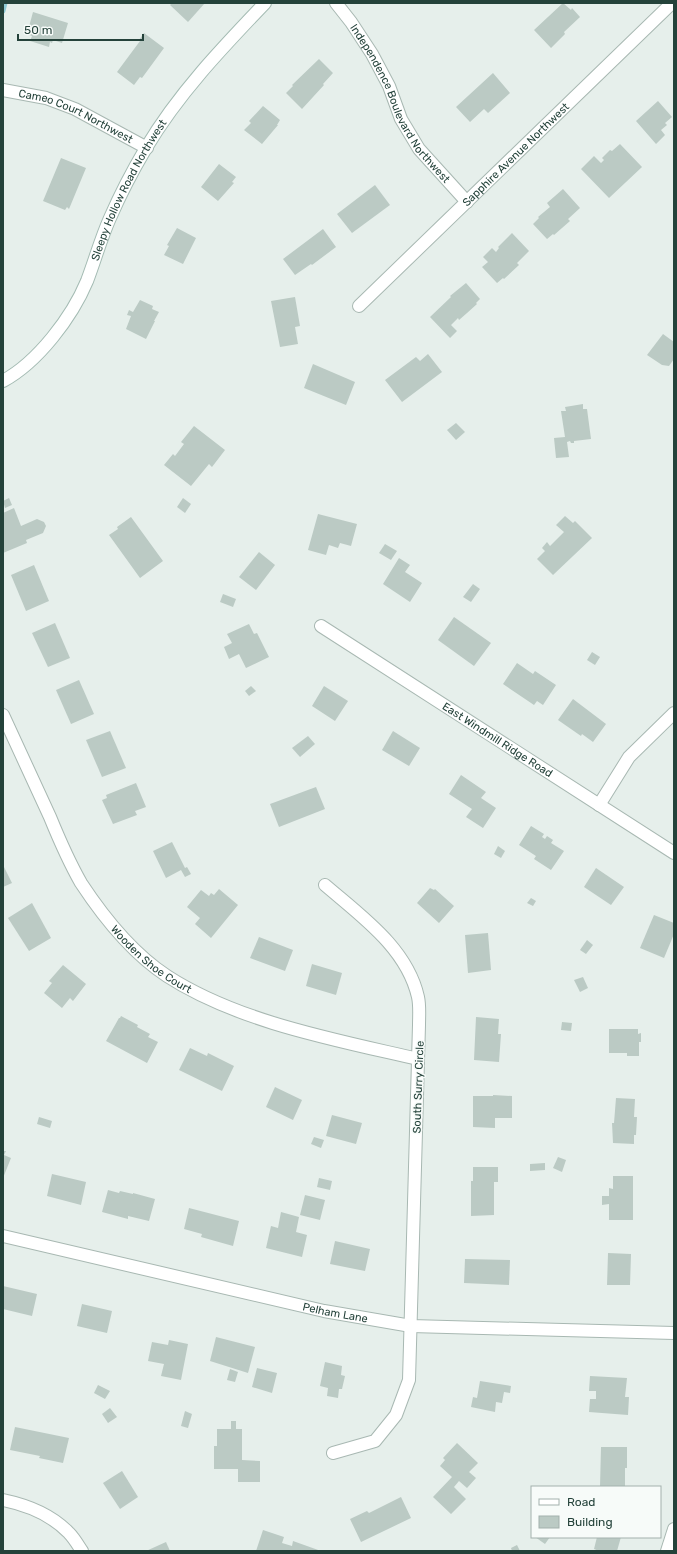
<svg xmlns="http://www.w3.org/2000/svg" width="677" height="1554" viewBox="0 0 677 1554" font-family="Rubik,sans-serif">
  <rect width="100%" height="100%" fill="#e6efeb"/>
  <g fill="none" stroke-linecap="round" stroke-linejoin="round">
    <path stroke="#8ec9d4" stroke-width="5" d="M3,11L5,3"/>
  </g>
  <g fill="#bbcac4">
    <path d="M172,3H205L188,22L170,5Z"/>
    <path d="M563,3L571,10L572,8L580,17L564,32L565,34L551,48L534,30Z"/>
    <path d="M33,12L68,23L62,43L53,40L52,43L50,42L49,47L30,41L32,36L27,34Z"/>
    <path d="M144,33L164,48L142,78L140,77L134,85L117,72L140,41L139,40Z"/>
    <path d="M319,59L333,73L323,84L324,85L302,109L286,93L293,86L292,85Z"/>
    <path d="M493,73L510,93L488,113L484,109L470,122L456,107Z"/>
    <path d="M658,101L672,117L665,123L667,125L661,130L665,135L656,144L636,121Z"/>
    <path d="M263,106L280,120L277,125H278L262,144L244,130L251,123L249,121Z"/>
    <path d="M620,144L642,167L609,198L581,169L594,156L601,163L604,160L602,158L610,150L612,151Z"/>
    <path d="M61,158L86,168L69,209L67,207L65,210L43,201Z"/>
    <path d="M219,164L236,177L232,182L234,183L218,201L201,187Z"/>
    <path d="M375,185L390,205L352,233L337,214Z"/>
    <path d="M563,189L580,208L568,219L570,221L554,235L553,234L547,239L533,224L539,218L538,217L550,207L547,203Z"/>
    <path d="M177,228L196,238L183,264L164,255L169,246L167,245Z"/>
    <path d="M323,229L336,247L312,265L311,264L295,275L283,259Z"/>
    <path d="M512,233L529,251L517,263L519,265L504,279L503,278L497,283L482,267L488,262L483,257L492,248L496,252L499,248L498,247Z"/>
    <path d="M466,283L480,299L476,303L477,304L467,313L459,320L458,318L451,325L457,331L450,338L430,317L451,297L450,296Z"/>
    <path d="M295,297L300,326L295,327L298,344L280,347L271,301Z"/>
    <path d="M140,300L153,306L152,309L159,312L154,321H155L146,339L126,329L131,316L127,315L129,310L133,312Z"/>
    <path d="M663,334L674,342V359L669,366L662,365L647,355Z"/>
    <path d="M428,354L442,372L402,402L385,380L416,357L420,361Z"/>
    <path d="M313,364L355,382L346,405L304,388Z"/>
    <path d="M583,404V409H587L591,439L574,441V443H571L570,441L567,442L569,457L556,458L554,438L565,437L561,411H566L565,407Z"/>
    <path d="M456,423L465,432L456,440L447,430Z"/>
    <path d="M194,426L225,450L212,467L209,464L191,486L164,465L173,454L175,456L184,444L181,442Z"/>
    <path d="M9,498L12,505L5,508L3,501Z"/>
    <path d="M183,498L191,504L185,513L177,507Z"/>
    <path d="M14,508L21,526L37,519L44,522L46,526L43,533L26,540L27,543L3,553V513Z"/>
    <path d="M318,514L357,524L351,546L340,543L338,548L329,545L326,555L308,550Z"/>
    <path d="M565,516L573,523L575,521L592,538L553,575L537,559L545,551L542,548L547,542L550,546L564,532L556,525Z"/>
    <path d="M131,517L163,561L140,578L109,535L118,529L117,527Z"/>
    <path d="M385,544L397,551L391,560L379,553Z"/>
    <path d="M259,552L275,565L256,590L239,577Z"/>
    <path d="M399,558L410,565L405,572L422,583L410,602L383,584Z"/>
    <path d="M34,565L49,601L26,611L11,575Z"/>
    <path d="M473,584L480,589L471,602L463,597Z"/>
    <path d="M223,594L236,599L233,607L220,602Z"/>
    <path d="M454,617L491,643L474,666L438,640Z"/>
    <path d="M55,623L70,658L48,667L32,633Z"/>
    <path d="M249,624L254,634L257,633L269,657L246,668L239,654L229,659L224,647L232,643L227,634Z"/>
    <path d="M592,652L600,657L595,665L587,660Z"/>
    <path d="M517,663L533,674L535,671L556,685L543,705L537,701L534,705L503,684Z"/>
    <path d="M79,680L94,714L71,724L56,690Z"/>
    <path d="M251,686L256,691L249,696L245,691Z"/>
    <path d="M324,686L348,701L335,721L312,706Z"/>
    <path d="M573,699L606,724L593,742L582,734L581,736L558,720Z"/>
    <path d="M110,731L126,768L102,777L86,740Z"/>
    <path d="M393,731L420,748L409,766L382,750Z"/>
    <path d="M308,736L315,744L300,757L292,748Z"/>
    <path d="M461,775L486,792L481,798L496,808L483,828L466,817L472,809L449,794Z"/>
    <path d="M136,783L146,807L135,811L137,815L113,824L102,800L107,798L106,795Z"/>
    <path d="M316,787L325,809L279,827L270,804Z"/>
    <path d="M531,826L544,834L542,837L545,839L547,836L553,840L551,843L564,851L551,870L534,859L536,856L519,845Z"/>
    <path d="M172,842L185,868L187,867L191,874L185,877L181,870L166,878L153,851Z"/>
    <path d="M498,846L505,851L501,858L494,854Z"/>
    <path d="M3,865L12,883L3,887Z"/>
    <path d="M596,868L624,887L611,905L584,887Z"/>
    <path d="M430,888L434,890L435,889L454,906L439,923L417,903Z"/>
    <path d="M219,889L238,905L211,938L195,924L200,918L187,907L201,890L209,896L211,893L214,895Z"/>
    <path d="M531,898L536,901L533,906L527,903Z"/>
    <path d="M32,903L51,938L29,951L8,918Z"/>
    <path d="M654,915L674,923V934L664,958L640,948Z"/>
    <path d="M488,933L491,970L468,973L465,935Z"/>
    <path d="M259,937L293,950L285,971L250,958Z"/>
    <path d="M587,940L593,945L586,954L580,950Z"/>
    <path d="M312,964L342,973L336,995L306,986Z"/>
    <path d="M63,965L86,984L73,1001L70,998L62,1008L44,993L52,983L49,981Z"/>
    <path d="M583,977L588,988L580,992L574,980Z"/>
    <path d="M121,1016L138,1025L137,1027L150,1034L148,1037L158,1042L147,1063L106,1041L119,1018H120Z"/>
    <path d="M476,1017L499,1019L498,1034H501L499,1062L474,1060Z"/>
    <path d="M562,1022L572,1023L571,1031L561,1030Z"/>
    <path d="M609,1029H638V1034L641,1033V1042H639V1056H627V1053H609Z"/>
    <path d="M190,1048L207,1056L208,1053L234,1066L222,1091L179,1070Z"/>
    <path d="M275,1087L302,1100L293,1120L266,1107Z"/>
    <path d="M493,1095L512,1096V1118H495V1128L473,1127V1096H493Z"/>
    <path d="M616,1098L635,1099L634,1117H637L636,1135H634V1144L613,1143L612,1123H614Z"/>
    <path d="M332,1115L362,1123L356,1144L326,1136Z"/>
    <path d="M39,1117L52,1121L50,1128L37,1124Z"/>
    <path d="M314,1137L324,1140L321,1148L311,1144Z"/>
    <path d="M3,1151H6L4,1155L11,1158L3,1178Z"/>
    <path d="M558,1157L566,1160L562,1172L553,1168Z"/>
    <path d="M545,1163V1170L530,1171V1164Z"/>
    <path d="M473,1167H498V1182H494V1215L471,1216V1181H473Z"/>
    <path d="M52,1174L86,1182L81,1205L47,1196Z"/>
    <path d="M613,1176H633V1220H609V1204L602,1205V1196H609V1188L613,1189Z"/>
    <path d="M319,1178L332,1181L330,1190L317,1187Z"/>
    <path d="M108,1190L119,1193L120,1191L133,1194V1193L155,1199L149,1221L128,1216V1219L102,1212Z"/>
    <path d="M305,1195L325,1200L320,1220L300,1215Z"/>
    <path d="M189,1208L239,1221L233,1246L201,1237L202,1234L184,1229Z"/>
    <path d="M281,1212L299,1217L296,1232L307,1235L302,1257L266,1248L271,1226L278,1228Z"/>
    <path d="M335,1241L370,1249L365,1271L330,1264Z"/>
    <path d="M608,1253L631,1254L630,1285H607Z"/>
    <path d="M465,1259L510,1260L509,1285L464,1283Z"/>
    <path d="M3,1286L37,1294L32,1316L3,1309Z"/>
    <path d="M82,1304L112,1311L107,1333L77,1326Z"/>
    <path d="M216,1337L255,1347L248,1373L210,1361Z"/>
    <path d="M169,1340L188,1344L181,1380L161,1376L164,1364L148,1361L152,1342L168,1345Z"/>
    <path d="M325,1362L342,1366L341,1375L345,1376L342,1389H339L338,1398L327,1396L328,1388L320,1386Z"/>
    <path d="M257,1368L277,1373L272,1393L252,1387Z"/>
    <path d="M230,1369L238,1372L235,1382L227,1380Z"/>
    <path d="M590,1376L627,1378L625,1397H629L628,1415L589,1412L590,1399H596V1391H589Z"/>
    <path d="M480,1381L511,1386L510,1393L504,1392L502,1403L496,1402L495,1412L471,1407L473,1397L477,1398Z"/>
    <path d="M98,1385L110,1391L105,1399L94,1393Z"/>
    <path d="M110,1408L117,1417L108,1423L102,1414Z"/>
    <path d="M185,1411L192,1414L188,1428L181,1426Z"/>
    <path d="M231,1421H236V1429H242V1460L260,1461V1482H238V1469H214V1446H217V1429H231Z"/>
    <path d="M15,1427L69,1438L63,1463L39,1458L40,1456L10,1450Z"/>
    <path d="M457,1443L478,1463L469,1472L476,1478L467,1488L459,1481L454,1487L466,1499L451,1514L433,1497L452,1477L440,1466L445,1460L443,1458Z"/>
    <path d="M601,1447H627V1468H625V1487H600Z"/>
    <path d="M122,1471L138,1497L120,1509L103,1483Z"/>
    <path d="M401,1497L411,1518L361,1542L350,1519L367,1511L369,1513Z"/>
    <path d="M263,1530L284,1537L282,1543L292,1546L293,1541L321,1551H256Z"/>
    <path d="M535,1537H550L545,1544Z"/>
    <path d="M597,1537H621L617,1551H599L594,1549Z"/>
    <path d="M166,1542L170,1551H146Z"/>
    <path d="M517,1545L520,1551H512L511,1548Z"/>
  </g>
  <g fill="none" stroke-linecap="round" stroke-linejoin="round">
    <defs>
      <g id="street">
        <path id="s1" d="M336,3L351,22L372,54L389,86L401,119L419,149L467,202"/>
        <path id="s2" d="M3,90L46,98L75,109L147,148"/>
        <path id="s3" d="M359,306L672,3"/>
        <path id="s4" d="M321,626L674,853"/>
        <path id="s5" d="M3,715C19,749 34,783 50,817C59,839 69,862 81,883C104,918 132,953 167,976C238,1022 336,1040 418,1059"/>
        <path d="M599,805L629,757L674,713"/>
        <path d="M325,885C361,916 407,948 418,997C420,1006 419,1016 419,1025L409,1380L396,1415L375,1441L333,1453"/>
        <path id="s6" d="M3,1236L324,1311L411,1326L674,1333"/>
        <path d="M3,1500C27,1505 52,1515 69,1533C74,1538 78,1545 82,1551"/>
        <path d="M667,1551L674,1529"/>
      </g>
      <g id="secondary">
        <path id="s7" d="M3,381C38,362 72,317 87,281C95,260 101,238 110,218C120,195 133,170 146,148C178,94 222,48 265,3"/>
      </g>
    </defs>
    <use href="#street" stroke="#a8b8b2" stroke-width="14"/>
    <use href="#secondary" stroke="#a4bbb3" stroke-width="14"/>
    <use href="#street" stroke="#fff" stroke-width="12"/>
    <use href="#secondary" stroke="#fff" stroke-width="12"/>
  </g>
  <g text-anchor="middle" stroke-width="3" stroke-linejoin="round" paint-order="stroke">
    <g font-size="11" fill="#24423a" stroke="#f7fbf9">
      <text dy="4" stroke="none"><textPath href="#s1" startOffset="120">Independence Boulevard Northwest</textPath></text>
      <text dy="4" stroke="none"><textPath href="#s2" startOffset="78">Cameo Court Northwest</textPath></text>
      <text dy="4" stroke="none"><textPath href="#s3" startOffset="218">Sapphire Avenue Northwest</textPath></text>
      <text dy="4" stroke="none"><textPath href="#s7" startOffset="233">Sleepy Hollow Road Northwest</textPath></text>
      <text dy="4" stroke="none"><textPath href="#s4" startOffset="210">East Windmill Ridge Road</textPath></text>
      <text dy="4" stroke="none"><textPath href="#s5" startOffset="290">Wooden Shoe Court</textPath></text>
      <text transform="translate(418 1087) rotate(-88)" y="4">South Surry Circle</text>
      <text dy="4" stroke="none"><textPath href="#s6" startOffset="341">Pelham Lane</textPath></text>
    </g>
  </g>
  <rect width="677" height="1554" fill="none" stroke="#24423a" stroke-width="8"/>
  <rect x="531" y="1486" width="130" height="52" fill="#f7fbf9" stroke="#a3b1ad"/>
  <rect x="539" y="1499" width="20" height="6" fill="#ffffff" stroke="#a3b1ad"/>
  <text x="567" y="1506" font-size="12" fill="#24423a">Road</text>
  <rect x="539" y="1516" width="20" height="12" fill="#bbcac4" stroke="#a3b1ad"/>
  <text x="567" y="1526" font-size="12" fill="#24423a">Building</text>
  <path d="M18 34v6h125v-6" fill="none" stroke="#24423a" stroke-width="2"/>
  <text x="24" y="34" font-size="12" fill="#24423a" stroke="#f7fbf9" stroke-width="3" paint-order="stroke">50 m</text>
</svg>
